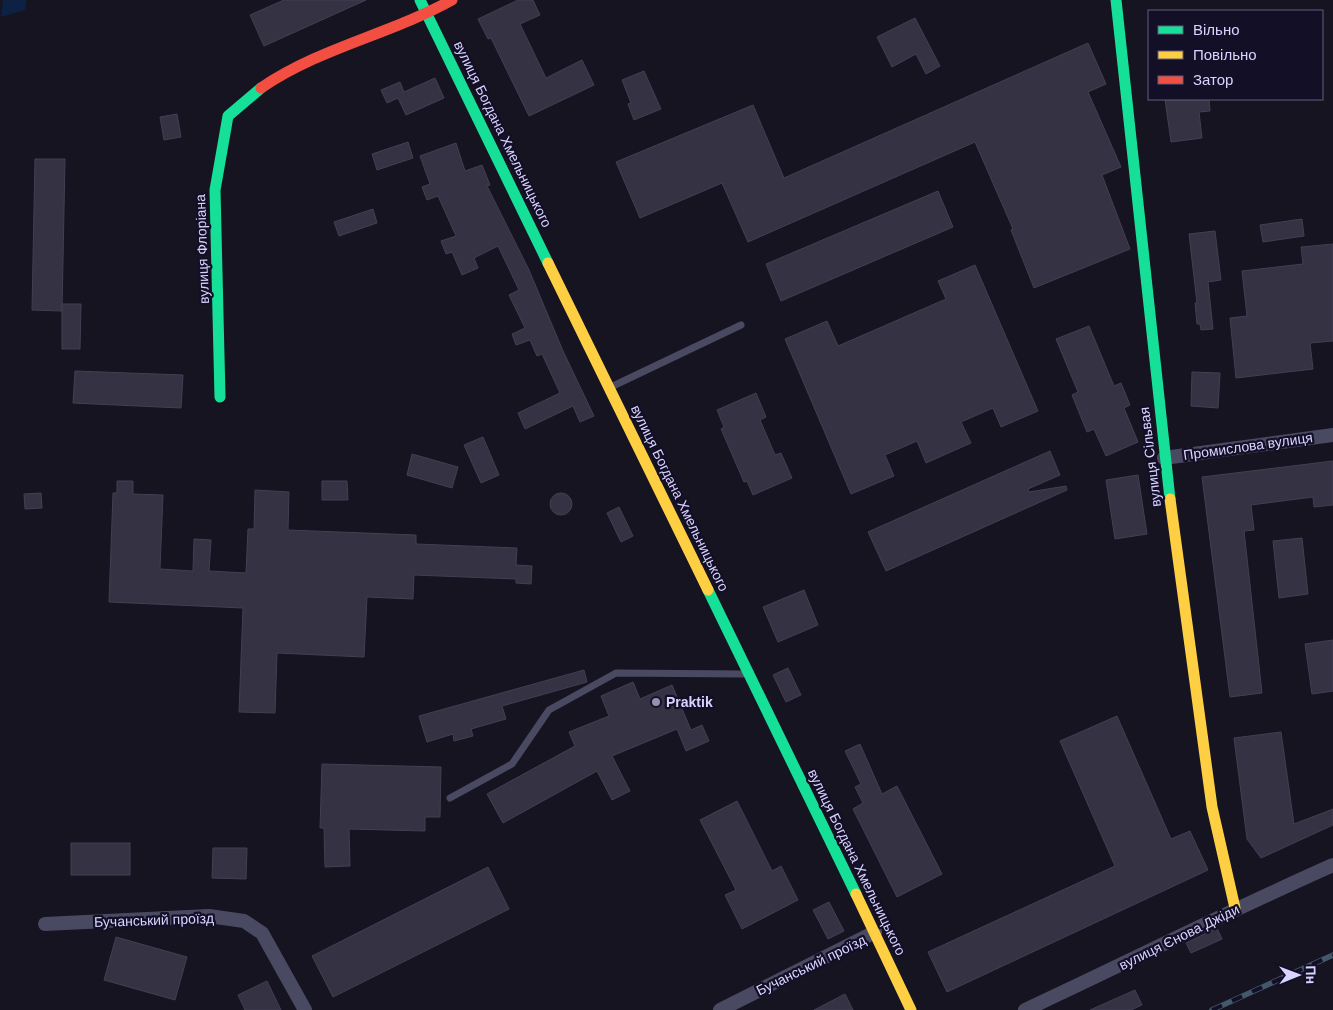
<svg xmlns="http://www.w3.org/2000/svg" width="1333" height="1010" viewBox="0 0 1333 1010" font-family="Arial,sans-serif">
  <rect width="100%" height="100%" fill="#161421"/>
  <path fill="#0d2144" d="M3,0H26L25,10L1,17Z"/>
  <g fill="#343243" stroke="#433f54">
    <path d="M284,0H366L264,46L250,15Z"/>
    <path d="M518,0H533L540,15L520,24L546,78L582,60L594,85L529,116L491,38L488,39L478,19Z"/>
    <path d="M915,18L940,66L926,74L916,54L892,67L877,37Z"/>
    <path d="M1088,43L1106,84L1088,92L1121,167L1102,175L1130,249L1034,288L1011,230L1013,229L975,142L748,242L722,183L640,218L616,162L753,105L784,178Z"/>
    <path d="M644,71L661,109L634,120L628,104L631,103L622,80Z"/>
    <path d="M435,78L444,98L406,115L398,98L387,103L381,90L400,82L404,92Z"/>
    <path d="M1165,99H1209L1210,111L1199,112L1202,138L1171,142Z"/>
    <path d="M177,114L181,137L164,140L160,117Z"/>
    <path d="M408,142L413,158L377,170L372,154Z"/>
    <path d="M456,143L465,171L482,165L490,185L487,186L529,270L563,351L594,416L580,422L573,406L525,429L518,413L560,393L542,354L537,356L530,340L516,345L512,334L525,328L509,295L519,290L498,246L474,258L478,268L462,275L452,252L446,254L441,241L456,236L438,196L427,200L422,187L430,184L420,156Z"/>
    <path d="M35,159H65L62,311L32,310Z"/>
    <path d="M938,191L953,227L781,301L766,264Z"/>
    <path d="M373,209L377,223L339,236L334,222Z"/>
    <path d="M1302,219L1304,236L1263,242L1260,225Z"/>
    <path d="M1215,231L1221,280L1208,282L1213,329L1201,330L1200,324H1197L1195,303H1197L1189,234Z"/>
    <path d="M1333,244V341L1310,343L1313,369L1236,378L1230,318L1247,316L1242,271L1303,264L1301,247Z"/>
    <path d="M975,265L1038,411L1001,427L993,408L961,422L971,443L926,463L917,441L885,455L894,476L851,494L785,339L827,321L838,346L946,299L938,281Z"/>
    <path d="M62,304H81L80,349H62Z"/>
    <path d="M1089,326L1114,386L1121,383L1130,405L1124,408L1138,442L1106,456L1094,429L1087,432L1072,395L1078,392L1056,339Z"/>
    <path d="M75,371L183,375L181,408L73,403Z"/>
    <path d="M1192,372L1220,373L1218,408L1191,406Z"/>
    <path d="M756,393L766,417L760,420L775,455L781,453L792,478L753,495L747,481L744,482L721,429L724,427L717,410Z"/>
    <path d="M483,437L499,475L481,483L464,445Z"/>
    <path d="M1050,451L1060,475L1028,489L1029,492L1066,486L1067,490L886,571L868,532Z"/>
    <path d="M412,454L458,467L452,488L407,475Z"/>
    <path d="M1333,461V505L1314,507L1313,497L1251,505L1254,530L1244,531L1262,693L1230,697L1202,477Z"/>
    <path d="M1138,475L1147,534L1115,539L1106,480Z"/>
    <path d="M117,481H133V494L163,495L160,569L193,571L194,539L211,540L209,571L246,573L248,529H254L255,490L289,492L288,530L416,535V544L517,548L516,565L532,566L531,584L516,583V579L414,575L413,599L367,597L364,657L277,653L275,713L239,712L243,608L109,602L113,493H117Z"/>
    <path d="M322,481H347L348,500H322Z"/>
    <path d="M41,493L42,508L25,509L24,494Z"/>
    <circle cx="561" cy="504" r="11"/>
    <path d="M619,507L633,536L621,542L607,513Z"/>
    <path d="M1302,538L1308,594L1279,598L1273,541Z"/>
    <path d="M804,590L818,625L778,642L763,607Z"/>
    <path d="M1333,640V691L1312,694L1305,644Z"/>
    <path d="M788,668L801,695L786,702L773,675Z"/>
    <path d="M584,670L587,682L502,706L506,719L471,729L473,736L454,741L453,734L427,742L419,716Z"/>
    <path d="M633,682L640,699L672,685L691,730L702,725L709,741L686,751L677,729L612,756L630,791L612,800L597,771L503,823L487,794L575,746L569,732L609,716L601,696Z"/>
    <path d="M1117,716L1171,839L1190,831L1208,870L947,992L928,952L1115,866L1060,741Z"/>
    <path d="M1281,732L1294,824L1333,809V825L1261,858L1247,839L1234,738Z"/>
    <path d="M860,744L882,794L897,786L942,874L897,897L853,809L863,803L855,787L861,784L845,751Z"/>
    <path d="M322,764L441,767L440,817H425V831L349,829L350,866L325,867L324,828H320Z"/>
    <path d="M737,801L772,871L781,866L798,900L742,929L725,895L736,890L700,820Z"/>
    <rect x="71" y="843" width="59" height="32"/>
    <path d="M213,848H247L246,879L212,878Z"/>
    <path d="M488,867L509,909L333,997L312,956Z"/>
    <path d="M829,902L844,931L828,939L813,910Z"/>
    <path d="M1217,928L1222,939L1191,953L1186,943Z"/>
    <path d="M116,937L187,957L175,1000L104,980Z"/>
    <path d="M267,981L281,1010H245L238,995Z"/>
    <path d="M1135,990L1142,1005L1131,1010H1090Z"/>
    <path d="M845,994L853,1010H814Z"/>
  </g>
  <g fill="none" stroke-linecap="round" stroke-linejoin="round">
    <g stroke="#4a4962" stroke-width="7">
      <path d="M613,386L741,325"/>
      <path d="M450,798L512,764L549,710L616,673L743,674"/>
    </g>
    <g stroke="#4a4962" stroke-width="14">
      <path d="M1164,458L1333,435"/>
      <path d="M45,924L209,916L244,921L262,933L305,1010"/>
      <path d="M720,1010L875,932"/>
      <path d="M1025,1010C1128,962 1229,911 1333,865"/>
    </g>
    <g stroke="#16e098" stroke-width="11">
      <path d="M420,0L548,263"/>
      <path d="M1116,0L1170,499"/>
      <path d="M220,397L215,190L228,116L261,88"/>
      <path d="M708,590L856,894"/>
    </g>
    <g stroke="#ffcf43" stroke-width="11">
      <path d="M548,263L708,590"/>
      <path d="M1170,499L1212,807L1235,908"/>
      <path d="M856,894L911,1010"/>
    </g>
    <path stroke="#f24e42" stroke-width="11" d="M261,88C319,48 391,34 452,0"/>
    <defs>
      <path id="rail" d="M1212,1010L1333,955"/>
    </defs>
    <use href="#rail" stroke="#43596b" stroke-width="5.5"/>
    <use href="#rail" stroke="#130f26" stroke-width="4" stroke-dasharray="11" stroke-linecap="butt"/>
  </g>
  <circle fill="#9591b1" stroke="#130f26" stroke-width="2" cx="656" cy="702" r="5"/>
  <g text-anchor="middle" stroke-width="4.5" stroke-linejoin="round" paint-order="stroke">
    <g font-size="14" fill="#d9d4ff" stroke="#130f26">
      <text transform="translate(503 134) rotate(64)" y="5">вулиця Богдана Хмельницького</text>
      <text transform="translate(202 249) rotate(-92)" y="5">вулиця Флоріана</text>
      <text transform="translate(1248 446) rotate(-8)" y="5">Промислова вулиця</text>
      <text transform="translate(1150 457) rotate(-97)" y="5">вулиця Сільвая</text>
      <text transform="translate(680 498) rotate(64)" y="5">вулиця Богдана Хмельницького</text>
      <text transform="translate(857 862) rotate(64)" y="5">вулиця Богдана Хмельницького</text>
      <text transform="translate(154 920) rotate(-2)" y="5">Бучанський проїзд</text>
      <text transform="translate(1179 937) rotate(-26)" y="5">вулиця Єнова Джіди</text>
      <text transform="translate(811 965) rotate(-26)" y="5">Бучанський проїзд</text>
    </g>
    <g font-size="14" font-weight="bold" fill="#d9d4ff" stroke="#130f26" text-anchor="start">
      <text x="666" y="707">Praktik</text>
    </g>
  </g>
  <rect x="1148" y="10" width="175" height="90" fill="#130f26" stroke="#625e7d"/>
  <rect x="1158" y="26" width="25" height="8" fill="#16e098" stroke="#625e7d"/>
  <text x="1193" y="35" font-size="15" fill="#d9d4ff">Вільно</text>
  <rect x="1158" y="51" width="25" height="8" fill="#ffcf43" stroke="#625e7d"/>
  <text x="1193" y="60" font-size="15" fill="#d9d4ff">Повільно</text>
  <rect x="1158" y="76" width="25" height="8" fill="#f24e42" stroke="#625e7d"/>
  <text x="1193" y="85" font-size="15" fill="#d9d4ff">Затор</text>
  <g transform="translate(1298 975) rotate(89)" stroke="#130f26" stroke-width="4" paint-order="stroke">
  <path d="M0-4L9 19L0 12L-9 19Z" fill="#d9d4ff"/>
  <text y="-8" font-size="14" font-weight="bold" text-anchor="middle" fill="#d9d4ff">Пн</text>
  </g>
</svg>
